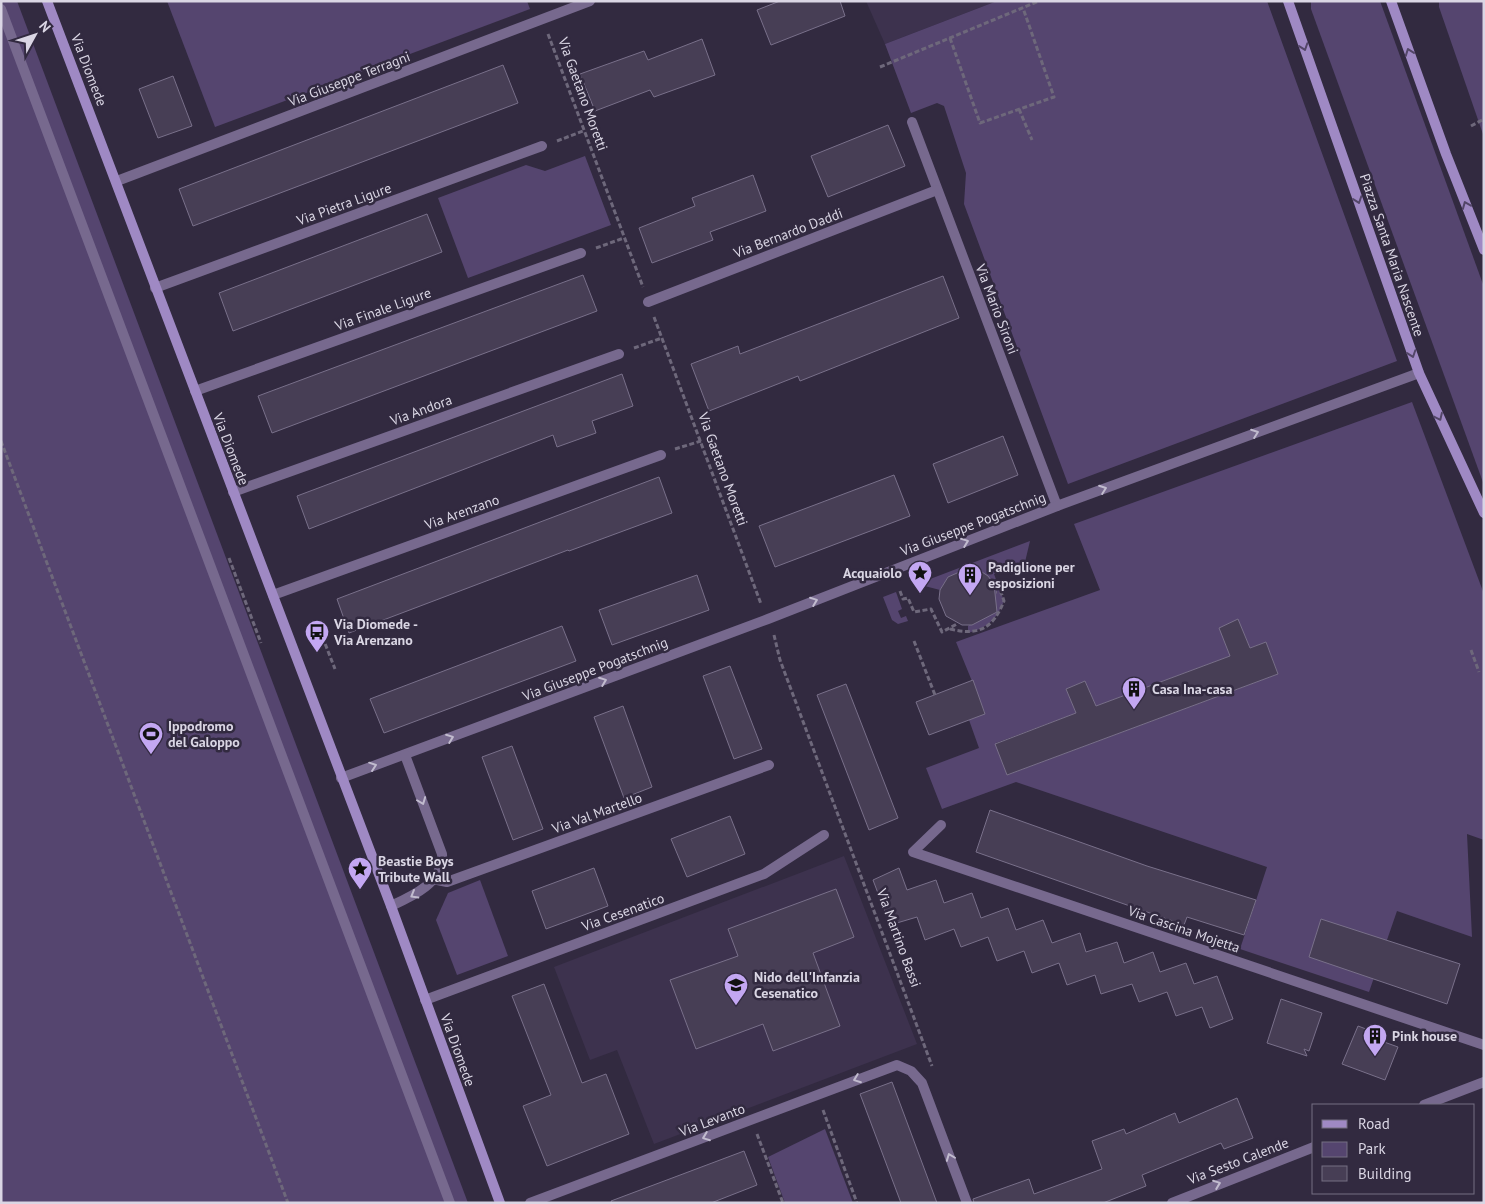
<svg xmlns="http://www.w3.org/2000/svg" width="1485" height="1204" viewBox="0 0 1485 1204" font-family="'PT Sans',sans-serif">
  <rect width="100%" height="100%" fill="#322a40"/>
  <g fill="#3d324e">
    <path d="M866,1H997L885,44Z"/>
    <path d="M844,856L917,1044L654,1144L617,1050L590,1060L554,967Z"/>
  </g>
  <g fill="#55456f" fill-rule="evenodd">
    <path d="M1,1H17L468,1203H1Z"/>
    <path d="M167,1H527L530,9L215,127Z"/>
    <path d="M997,1H1267L1397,361L1068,484L964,204L966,173L944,106L937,103L911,113L885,44Z"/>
    <path d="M1311,1H1380L1484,287V485L1311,9Z"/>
    <path d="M1439,1H1484V137L1439,7Z"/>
    <path d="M585,156L611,225L468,278L438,198L526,165L545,171Z"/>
    <path d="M1412,402L1484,594V840L1467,834L1472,937L1397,911L1369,992L1240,949L1267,867L1016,782L942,809L926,768L979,748L969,720L985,713L956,642L1100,590L1074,524ZM1238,620L1250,648L1266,642L1278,674L1007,775L996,743L1076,713L1066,689L1085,681L1096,706L1230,656L1220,628Z"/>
    <path d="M1030,541L1025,562L994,574L1004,601C997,619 987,628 968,633V626L995,603L994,584L966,570L948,577L940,590L917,584Z"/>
    <path d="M896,592L902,609L898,611L901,618L906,616L908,621L898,624L892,620L883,597Z"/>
    <path d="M480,880L508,956L457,975L436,920L448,893Z"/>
    <path d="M825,1129L853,1203H785L768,1157Z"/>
  </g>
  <g fill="#473e55" stroke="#79708a">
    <path d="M780,1H840L845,16L771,45L757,10Z"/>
    <path d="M702,39L715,75L654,97L650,90L595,111L580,74L644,51L648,60Z"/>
    <path d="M503,65L518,103L193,226L179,189Z"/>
    <path d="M173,76L192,126L158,138L139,89Z"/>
    <path d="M888,125L905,166L828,197L811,156Z"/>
    <path d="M753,175L766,211L710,232L713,240L652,263L639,228L695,206L692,198Z"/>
    <path d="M427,214L442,252L233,331L219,293Z"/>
    <path d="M583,275L597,311L272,433L258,396Z"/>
    <path d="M943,276L959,318L800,381L798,376L709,411L691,364L738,346L740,354Z"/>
    <path d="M622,374L633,406L592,421L596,433L557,447L553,435L309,529L297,496Z"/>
    <path d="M1003,436L1018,475L948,503L933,464Z"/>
    <path d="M894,475L910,516L775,567L759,526Z"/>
    <path d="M659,477L672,513L569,551L568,550L349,633L337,599Z"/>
    <path d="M973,566L988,576L994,584L997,612L972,625H962L946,616L939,599L940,590L948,577Z"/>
    <path d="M697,575L709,610L612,645L599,610Z"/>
    <path d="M1238,619L1250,648L1266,642L1278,674L1007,775L995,744L1076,713L1066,689L1085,681L1096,706L1230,656L1219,628Z"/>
    <path d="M562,626L576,661L384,733L370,699Z"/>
    <path d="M730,666L762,749L734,759L703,676Z"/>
    <path d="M973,680L985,714L929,735L916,702Z"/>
    <path d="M846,684L898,818L869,830L817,695Z"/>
    <path d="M623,706L652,787L624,798L594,717Z"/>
    <path d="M512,746L543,829L513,840L482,757Z"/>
    <path d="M990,810L1147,866L1256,900L1244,935L1187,917L1184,925L976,852Z"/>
    <path d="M730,816L745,854L687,877L671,839Z"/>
    <path d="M594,868L608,906L546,929L532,891Z"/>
    <path d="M899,868L907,890L936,880L944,903L972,893L981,918L1008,908L1016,930L1043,920L1052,943L1080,933L1086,952L1117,942L1124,963L1153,952L1160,972L1186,963L1194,984L1217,976L1233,1019L1210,1028L1202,1007L1176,1016L1167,992L1139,1002L1132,984L1101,994L1095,975L1067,985L1059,963L1032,973L1024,951L997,961L988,937L961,947L954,929L925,940L917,917L890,925L873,880Z"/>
    <path d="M836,889L854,937L813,953L840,1026L773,1051L763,1024L696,1049L670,980L738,956L728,929Z"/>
    <path d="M1321,919L1460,964L1447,1004L1309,957Z"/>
    <path d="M544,984L582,1083L606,1074L629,1134L547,1166L523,1106L551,1095L512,996Z"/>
    <path d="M1281,999L1322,1013L1309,1051L1304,1049L1307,1056L1267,1043Z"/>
    <path d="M1358,1026L1374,1032L1373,1038L1398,1047L1385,1080L1342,1064Z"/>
    <path d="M892,1082L937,1203H901L860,1094Z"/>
    <path d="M1237,1098L1253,1138L1224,1149L1221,1143L1142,1175L1146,1186L1103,1203H974L973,1199L1029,1179L1034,1194L1102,1169L1092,1141L1124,1129L1126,1134L1175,1113L1179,1123Z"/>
    <path d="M744,1151L757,1185L711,1203H612L611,1201Z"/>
  </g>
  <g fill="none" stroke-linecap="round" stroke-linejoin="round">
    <g stroke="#6e687b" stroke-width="3" stroke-dasharray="5 2.5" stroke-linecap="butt">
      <path d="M548,34L643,287"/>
      <path d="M950,38L980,123L1054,97L1023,8"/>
      <path d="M880,67L1039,1"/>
      <path d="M1019,109L1032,140"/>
      <path d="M1471,126L1484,119"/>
      <path d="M557,141L583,131"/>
      <path d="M596,248L624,238"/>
      <path d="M654,317L761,604"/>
      <path d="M634,348L662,338"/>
      <path d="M1,441L288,1203"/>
      <path d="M675,449L701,441"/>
      <path d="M229,558L261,643"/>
      <path d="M900,591L903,599L908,598L914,612L931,609L942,632L957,624"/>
      <path d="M317,623L335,669"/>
      <path d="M950,629C978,636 993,629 1004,601L1001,592H996"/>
      <path d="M774,635L780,660L932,1066"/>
      <path d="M914,641L935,695"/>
      <path d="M1471,650L1479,672"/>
      <path d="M823,1110L857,1203"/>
      <path d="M757,1134L783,1203"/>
    </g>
    <g stroke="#77698e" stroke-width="10">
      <path d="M1,9L450,1203"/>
      <path d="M433,879L447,882L769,765"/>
    </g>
    <g stroke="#77698e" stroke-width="10">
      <path d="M912,122L1057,506"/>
      <path d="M117,181L590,1"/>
      <path d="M155,288L542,146"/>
      <path d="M648,302L937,190"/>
      <path d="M195,391L581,253"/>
      <path d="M233,492L619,354"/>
      <path d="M273,595L661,455"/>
      <path d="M341,778L768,619L1057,506L1419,373"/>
      <path d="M941,825L913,852L1484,1045"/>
      <path d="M391,906C413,896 444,882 442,854L405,755"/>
      <path d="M425,1000L764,874L824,835"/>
      <path d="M1424,1105L1484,1082"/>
      <path d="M530,1203L897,1065L911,1071L922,1083L967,1203"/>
      <path d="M1172,1203L1314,1147"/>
    </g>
    <g stroke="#9f89c4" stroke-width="10">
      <path d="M47,1L391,906L500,1203"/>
      <path d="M1288,1L1419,373L1484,513"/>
      <path d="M1391,1L1446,154L1484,250"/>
    </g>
  </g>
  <defs><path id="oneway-chevron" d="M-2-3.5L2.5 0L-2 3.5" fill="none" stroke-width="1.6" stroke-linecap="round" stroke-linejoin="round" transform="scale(1.25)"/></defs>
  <g stroke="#534668">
    <use href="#oneway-chevron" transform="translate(1304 47) rotate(71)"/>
    <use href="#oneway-chevron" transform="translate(1409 52) rotate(-110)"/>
    <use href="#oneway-chevron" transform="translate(1358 200) rotate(71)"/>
    <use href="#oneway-chevron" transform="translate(1466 205) rotate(-112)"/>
    <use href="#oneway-chevron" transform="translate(1412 354) rotate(71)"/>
    <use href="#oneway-chevron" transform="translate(1439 417) rotate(65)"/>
  </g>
  <g stroke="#c1bbce">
    <use href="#oneway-chevron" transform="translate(1255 433) rotate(-20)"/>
    <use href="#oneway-chevron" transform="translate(1103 489) rotate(-20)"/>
    <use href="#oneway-chevron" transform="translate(965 542) rotate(-21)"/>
    <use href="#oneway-chevron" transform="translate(814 601) rotate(-21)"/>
    <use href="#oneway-chevron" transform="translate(603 681) rotate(-21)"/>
    <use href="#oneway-chevron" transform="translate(450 738) rotate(-21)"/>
    <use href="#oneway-chevron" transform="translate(373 766) rotate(-19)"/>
    <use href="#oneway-chevron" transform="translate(422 801) rotate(69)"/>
    <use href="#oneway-chevron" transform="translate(414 895) rotate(150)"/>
    <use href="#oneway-chevron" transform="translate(857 1079) rotate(159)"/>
    <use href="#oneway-chevron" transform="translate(706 1137) rotate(159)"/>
    <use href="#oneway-chevron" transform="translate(950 1157) rotate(-111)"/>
    <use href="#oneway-chevron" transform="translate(1217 1184) rotate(-21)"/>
  </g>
  <defs>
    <symbol id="sight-pin" viewBox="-11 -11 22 30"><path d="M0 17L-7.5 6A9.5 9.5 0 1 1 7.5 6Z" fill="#c3a7f2" stroke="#322a40"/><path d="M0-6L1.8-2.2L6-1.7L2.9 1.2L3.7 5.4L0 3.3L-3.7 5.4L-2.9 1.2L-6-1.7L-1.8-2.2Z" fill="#111"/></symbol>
    <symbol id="building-pin" viewBox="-11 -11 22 30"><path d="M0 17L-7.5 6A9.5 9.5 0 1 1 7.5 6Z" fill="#c3a7f2" stroke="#322a40"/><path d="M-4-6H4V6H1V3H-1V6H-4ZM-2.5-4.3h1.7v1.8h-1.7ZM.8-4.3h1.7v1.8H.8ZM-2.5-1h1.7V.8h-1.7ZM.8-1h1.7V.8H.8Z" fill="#111"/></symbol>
    <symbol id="bus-pin" viewBox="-11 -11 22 30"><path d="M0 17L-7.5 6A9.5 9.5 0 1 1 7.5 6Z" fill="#c3a7f2" stroke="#322a40"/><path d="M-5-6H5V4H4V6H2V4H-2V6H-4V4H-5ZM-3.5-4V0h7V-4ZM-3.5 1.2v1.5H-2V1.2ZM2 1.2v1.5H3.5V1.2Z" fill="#111"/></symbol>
    <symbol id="stadium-pin" viewBox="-11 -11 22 30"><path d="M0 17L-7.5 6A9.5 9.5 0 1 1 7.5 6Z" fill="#c3a7f2" stroke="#322a40"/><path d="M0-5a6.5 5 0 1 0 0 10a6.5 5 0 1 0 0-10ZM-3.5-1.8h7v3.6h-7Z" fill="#111"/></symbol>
    <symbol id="school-pin" viewBox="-11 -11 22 30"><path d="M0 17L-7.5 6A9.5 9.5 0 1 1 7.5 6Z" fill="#c3a7f2" stroke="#322a40"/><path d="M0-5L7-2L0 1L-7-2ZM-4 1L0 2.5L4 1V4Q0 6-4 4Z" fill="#111"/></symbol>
  </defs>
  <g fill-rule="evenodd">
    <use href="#sight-pin" x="906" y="559" width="28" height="38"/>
    <use href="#building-pin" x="956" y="561" width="28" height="38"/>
    <use href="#bus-pin" x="303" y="618" width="28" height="38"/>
    <use href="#building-pin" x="1120" y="675" width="28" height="38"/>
    <use href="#stadium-pin" x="137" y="720" width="28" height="38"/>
    <use href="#sight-pin" x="346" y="855" width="28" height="38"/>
    <use href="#school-pin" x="722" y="971" width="28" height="38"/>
    <use href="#building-pin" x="1361" y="1022" width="28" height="38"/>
  </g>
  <g text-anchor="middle" stroke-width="5" stroke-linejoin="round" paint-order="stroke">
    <g font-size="14" fill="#dad6e4" stroke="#322a40">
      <text transform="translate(89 70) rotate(69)" y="5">Via Diomede</text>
      <text transform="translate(349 79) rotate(-21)" y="5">Via Giuseppe Terragni</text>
      <text transform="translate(583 94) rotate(70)" y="5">Via Gaetano Moretti</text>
      <text transform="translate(344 204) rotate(-20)" y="5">Via Pietra Ligure</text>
      <text transform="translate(788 233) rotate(-21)" y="5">Via Bernardo Daddi</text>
      <text transform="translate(1392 255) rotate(71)" y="5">Piazza Santa Maria Nascente</text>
      <text transform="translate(383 309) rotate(-20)" y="5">Via Finale Ligure</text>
      <text transform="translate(997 309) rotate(69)" y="5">Via Mario Sironi</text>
      <text transform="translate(421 410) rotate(-20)" y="5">Via Andora</text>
      <text transform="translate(231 449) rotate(69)" y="5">Via Diomede</text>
      <text transform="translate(723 469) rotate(70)" y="5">Via Gaetano Moretti</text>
      <text transform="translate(462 512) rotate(-20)" y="5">Via Arenzano</text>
      <text transform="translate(973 524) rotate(-21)" y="5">Via Giuseppe Pogatschnig</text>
      <text transform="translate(595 669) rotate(-21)" y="5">Via Giuseppe Pogatschnig</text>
      <text transform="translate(597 813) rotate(-20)" y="5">Via Val Martello</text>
      <text transform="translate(623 912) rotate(-20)" y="5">Via Cesenatico</text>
      <text transform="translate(1184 929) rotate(19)" y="5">Via Cascina Mojetta</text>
      <text transform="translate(899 938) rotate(70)" y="5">Via Martino Bassi</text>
      <text transform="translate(458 1050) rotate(70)" y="5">Via Diomede</text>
      <text transform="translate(712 1120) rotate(-21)" y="5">Via Levanto</text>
      <text transform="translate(1238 1161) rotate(-21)" y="5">Via Sesto Calende</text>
    </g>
    <g font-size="14" font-weight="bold" fill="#dad6e4" stroke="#322a40" text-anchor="start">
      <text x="988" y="572">Padiglione per<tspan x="988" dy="16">esposizioni</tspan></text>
      <text x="902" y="578" text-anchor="end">Acquaiolo</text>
      <text x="334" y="629">Via Diomede -<tspan x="334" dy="16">Via Arenzano</tspan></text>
      <text x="1152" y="694">Casa Ina-casa</text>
      <text x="168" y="731">Ippodromo<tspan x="168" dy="16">del Galoppo</tspan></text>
      <text x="378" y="866">Beastie Boys<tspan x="378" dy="16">Tribute Wall</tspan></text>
      <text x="754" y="982">Nido dell'Infanzia<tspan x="754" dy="16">Cesenatico</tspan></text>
      <text x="1392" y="1041">Pink house</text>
    </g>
  </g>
  <rect width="1485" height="1204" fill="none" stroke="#dad6e4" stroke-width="5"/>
  <rect x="1312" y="1104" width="162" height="90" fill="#322a40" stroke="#756f82"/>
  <rect x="1322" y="1120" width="25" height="8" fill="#9f89c4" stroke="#756f82"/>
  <text x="1358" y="1129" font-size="15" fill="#dad6e4">Road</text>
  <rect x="1322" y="1142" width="25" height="15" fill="#55456f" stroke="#756f82"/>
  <text x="1358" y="1154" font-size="15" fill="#dad6e4">Park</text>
  <rect x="1322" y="1166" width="25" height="15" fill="#473e55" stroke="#756f82"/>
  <text x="1358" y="1179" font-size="15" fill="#dad6e4">Building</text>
  <g transform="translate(35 35) rotate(50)" stroke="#322a40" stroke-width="4" paint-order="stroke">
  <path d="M0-4L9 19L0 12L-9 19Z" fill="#dad6e4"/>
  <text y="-8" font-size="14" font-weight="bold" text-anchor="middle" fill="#dad6e4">N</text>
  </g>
</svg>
